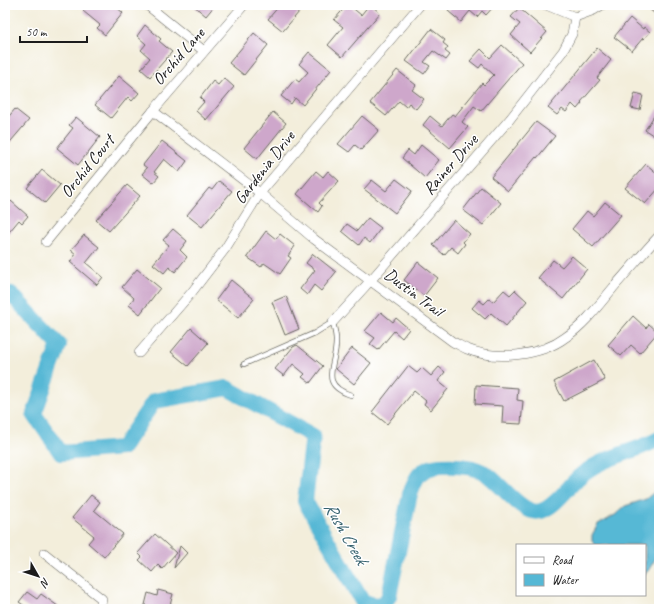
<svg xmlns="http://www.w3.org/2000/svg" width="664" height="614" viewBox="0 0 664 614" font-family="Caveat,sans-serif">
  <rect width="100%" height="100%" fill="#fff"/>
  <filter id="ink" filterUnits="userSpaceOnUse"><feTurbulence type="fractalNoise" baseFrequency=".025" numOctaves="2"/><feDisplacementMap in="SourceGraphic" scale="8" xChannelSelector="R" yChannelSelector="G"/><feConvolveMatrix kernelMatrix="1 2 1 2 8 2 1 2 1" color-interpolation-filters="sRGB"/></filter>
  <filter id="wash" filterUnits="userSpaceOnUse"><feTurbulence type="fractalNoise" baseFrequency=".012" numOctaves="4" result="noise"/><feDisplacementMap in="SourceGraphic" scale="16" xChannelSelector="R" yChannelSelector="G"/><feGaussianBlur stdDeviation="0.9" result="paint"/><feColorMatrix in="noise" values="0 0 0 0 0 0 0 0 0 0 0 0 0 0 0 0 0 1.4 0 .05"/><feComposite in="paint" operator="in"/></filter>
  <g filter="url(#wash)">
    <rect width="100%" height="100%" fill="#f3eedb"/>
    <path fill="#56b8d5" stroke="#396a78" d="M659,488V553L648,571L645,574V545H595L592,541V535L598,524L615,515L625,506L646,499Z"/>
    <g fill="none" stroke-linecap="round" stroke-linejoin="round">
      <path stroke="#56b8d5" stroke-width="16" d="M5,297L11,294L59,345L34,414L61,453L122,448L154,401L227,388L313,436L305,501L362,601L374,605L384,604L389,596L410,494C416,476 420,468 440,466C455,465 473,466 485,473C500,482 523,517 541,511C555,507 569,486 579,477C601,457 633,453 659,439"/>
    </g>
    <g id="blocks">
      <g fill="#cea7cb">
        <path d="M88,5H114L123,13L105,35L97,28L100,25L83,11Z"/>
        <path d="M193,5H215L206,16Z"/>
        <path d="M280,5H305L283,31L268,19Z"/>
        <path d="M347,5H349L361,15L369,5H371L380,13L342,57L328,45L343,27L334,20Z"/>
        <path d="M452,5H495L486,15L482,11L477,17L470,11L461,22L448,11Z"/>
        <path d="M644,5H659V17Z"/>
        <path d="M519,8L547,32L530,52L511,35L520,24L511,17Z"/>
        <path d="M630,18L643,29L644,27L650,32L644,39L643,38L632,51L614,37Z"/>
        <path d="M145,25L161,39L159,41L172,52L150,77L141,69L150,58L141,50L146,44L137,36Z"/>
        <path d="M431,29L445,40L443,43L448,47L445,51L450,55L446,60L433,51L424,62L430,66L424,74L406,61Z"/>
        <path d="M254,33L268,45L244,75L229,63Z"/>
        <path d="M502,45L522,63L481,111L474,106L462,122L468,127L450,148L423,125L430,116L442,126L452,114L455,116L482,83L484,85L494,75L482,64L479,68L470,61L481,49L490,58Z"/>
        <path d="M597,48L611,60L597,78L600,80L581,102L582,103L577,109L572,104L566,112L562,109L557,115L548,108Z"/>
        <path d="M309,52L331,70L303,105L295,98L291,104L281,96L295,79L299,82L308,72L299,64Z"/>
        <path d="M397,70L416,85L412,90L424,99L416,109L409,103L406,107L399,101L386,116L370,103Z"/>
        <path d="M119,76L139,93L132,101L128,97L111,118L95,105Z"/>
        <path d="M224,78L234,87L206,120L196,111L204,102L200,98L213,81L218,85Z"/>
        <path d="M635,93L643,95L640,110L631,108Z"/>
        <path d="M659,108V139L645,130Z"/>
        <path d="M15,109L29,120L5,148V121Z"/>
        <path d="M273,112L286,123L257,159L244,148Z"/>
        <path d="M362,116L379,130L361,150L355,145L349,152L338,144Z"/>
        <path d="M76,117L100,137L78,165L57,148L73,128L69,125Z"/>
        <path d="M536,122L555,136L537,158L536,157L508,191L491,177Z"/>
        <path d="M162,141L187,161L179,172L164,159L154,172L159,176L153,183L142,174L147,168L143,165Z"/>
        <path d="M421,145L439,160L425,178L402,158L408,150L414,155Z"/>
        <path d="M646,164L659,175V188L645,204L625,188Z"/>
        <path d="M42,170L60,185L45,203L27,188Z"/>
        <path d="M316,171L323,177L328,171L339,181L319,203L322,206L318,212L297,194Z"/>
        <path d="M396,179L412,191L395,213L364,189L372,180L386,191Z"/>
        <path d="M219,181L232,191L202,227L187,215L209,188L212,190Z"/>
        <path d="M127,185L140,196L109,231L96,220Z"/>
        <path d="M481,187L501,203L483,225L463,210Z"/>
        <path d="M11,201L28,216L22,223L19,220L5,237V208Z"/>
        <path d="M605,202L621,215L593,247L572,229L587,211L593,216Z"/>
        <path d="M368,218L381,228L370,243L364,238L359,245L342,231L347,224L357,231Z"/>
        <path d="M454,220L470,234L463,242L465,244L458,253L451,247L444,255L433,245Z"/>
        <path d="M173,229L187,241L180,250L187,257L175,272L169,267L164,273L153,264L169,245L163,240Z"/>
        <path d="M266,231L276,239L280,234L295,246L288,256L291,258L280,274L264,263L261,267L247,257Z"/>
        <path d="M84,235L99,247L86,263L103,277L97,285L70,262L76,254L71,250Z"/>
        <path d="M313,254L336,272L321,291L314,285L307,295L300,289L315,270L306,263Z"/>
        <path d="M572,256L587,269L563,299L538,278L553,260L562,267Z"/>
        <path d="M418,262L438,278L424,296L404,280Z"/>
        <path d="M137,269L160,288L140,314L129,305L134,298L122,287Z"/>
        <path d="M231,280L254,299L238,318L216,300Z"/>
        <path d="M504,290L510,295L515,290L527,301L506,326L491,313L485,319L472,308L479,300L484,304L489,299L493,302Z"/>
        <path d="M286,296L299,329L285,335L272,302Z"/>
        <path d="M381,312L393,322L396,318L409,329L402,338L394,331L378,350L370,344L375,338L365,331Z"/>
        <path d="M633,316L646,328L649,324L658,332L640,353L631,345L621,356L608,345Z"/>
        <path d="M191,328L208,343L188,366L171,352Z"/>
        <path d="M297,345L323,366L310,383L302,377L305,374L293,364L284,376L275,369L293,347Z"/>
        <path d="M352,348L371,363L354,384L336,369Z"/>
        <path d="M594,360L605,380L564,401L554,382Z"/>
        <path d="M408,366L417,373L422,368L431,376L439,367L445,372L438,381L448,389L431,410L424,404L426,401L414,391L387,424L372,412Z"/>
        <path d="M476,385L518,388L517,400L523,401L521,424L502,423L503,406L475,404Z"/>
        <path d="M91,495L100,502L94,510L123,534L104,557L88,543L94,536L72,518Z"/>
        <path d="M155,534L176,553L162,569L158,565L152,572L139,560L142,557L138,553Z"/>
        <path d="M180,546L187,553L174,568Z"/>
        <path d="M158,590L173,594L169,609H144L148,593L157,596Z"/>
        <path d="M27,592L37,599L41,594L62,609H29L19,602Z"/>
      </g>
    </g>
  </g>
  <g filter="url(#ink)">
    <use href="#blocks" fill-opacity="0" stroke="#67665f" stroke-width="1"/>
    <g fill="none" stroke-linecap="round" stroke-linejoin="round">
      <defs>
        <path id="service" d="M244,364L315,333L333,322C334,328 336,334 336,340C337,365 317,384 351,395"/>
        <g id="minor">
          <path d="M147,5L204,51"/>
          <path d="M546,5L575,17L594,10L602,5"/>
          <path d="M153,111L260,193L314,239L453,342C458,344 462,347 467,349C496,361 541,356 566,337C585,324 598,306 613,288C628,271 643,253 659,236"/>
          <path d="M46,242L153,111L244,5"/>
          <path d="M333,322L371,280L510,119L563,51L572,34L575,17"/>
          <path d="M139,353L192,292L225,249L260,193L420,5"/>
          <path d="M44,553L102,599L100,609"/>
        </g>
      </defs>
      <use href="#service" stroke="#67665f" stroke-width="6"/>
      <use href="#minor" stroke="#67665f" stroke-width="10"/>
      <use href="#service" stroke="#fff" stroke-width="4.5"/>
      <use href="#minor" stroke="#fff" stroke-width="9"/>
    </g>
  </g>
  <g text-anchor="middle" stroke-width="3" stroke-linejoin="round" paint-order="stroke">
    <g font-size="17" fill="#1c1c1c" stroke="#fff">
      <text transform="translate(178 56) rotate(-49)" y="6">Orchid Lane</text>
      <text transform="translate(450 164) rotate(-49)" y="6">Rainer Drive</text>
      <text transform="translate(87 166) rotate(-51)" y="6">Orchid Court</text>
      <text transform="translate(264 167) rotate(-52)" y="6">Gardenia Drive</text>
      <text transform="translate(414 292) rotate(37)" y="6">Dustin Trail</text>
    </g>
    <g font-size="18" font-style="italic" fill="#36626f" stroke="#fff">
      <text transform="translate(346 533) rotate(60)" y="6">Rush Creek</text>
    </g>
  </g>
  <rect width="664" height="614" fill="none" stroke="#fff" stroke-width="20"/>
  <rect x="516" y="544" width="130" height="52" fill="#ffffff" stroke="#a4a4a4"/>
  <rect x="524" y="557" width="20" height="6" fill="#ffffff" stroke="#a4a4a4"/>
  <text x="552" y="564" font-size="12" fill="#1c1c1c">Road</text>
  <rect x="524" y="574" width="20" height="12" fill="#56b8d5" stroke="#a4a4a4"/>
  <text x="552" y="584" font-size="12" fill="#1c1c1c">Water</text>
  <g transform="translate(38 576) rotate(129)" stroke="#ffffff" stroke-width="3" paint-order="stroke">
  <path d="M0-3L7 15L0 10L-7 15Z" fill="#1c1c1c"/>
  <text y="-6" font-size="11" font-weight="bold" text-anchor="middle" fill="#1c1c1c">N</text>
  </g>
  <path d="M20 36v6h67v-6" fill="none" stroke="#1c1c1c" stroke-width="2"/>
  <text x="26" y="36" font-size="12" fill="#1c1c1c" stroke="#ffffff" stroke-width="3" paint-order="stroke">50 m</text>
</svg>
